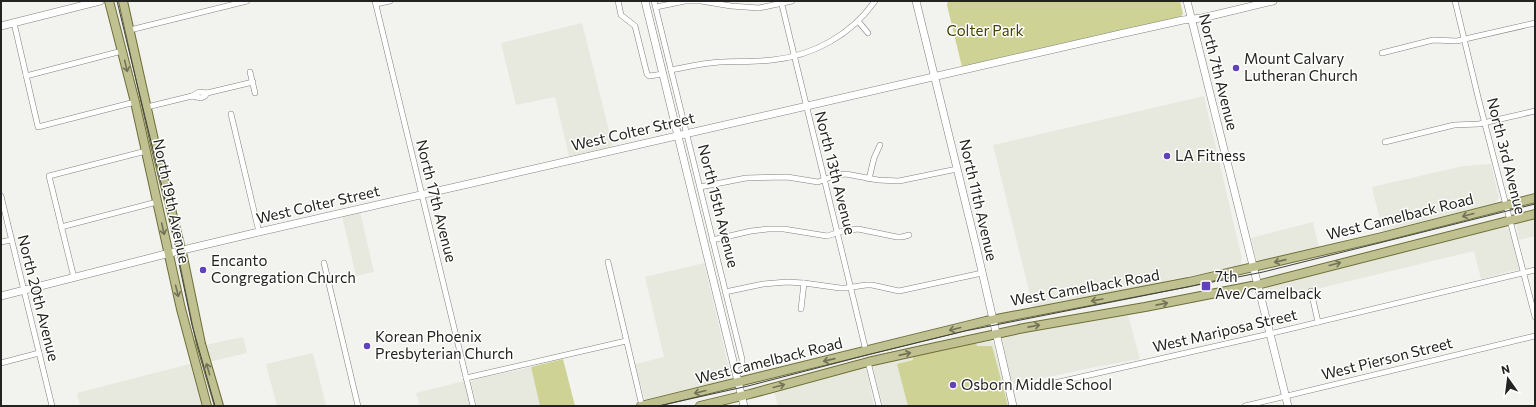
<svg xmlns="http://www.w3.org/2000/svg" width="1536" height="407" viewBox="0 0 1536 407" font-family="Commissioner,sans-serif">
  <rect width="100%" height="100%" fill="#f2f3ef"/>
  <g fill="#e8e9de">
    <path d="M582,23L613,147L569,156L555,97L516,105L501,43Z"/>
    <path d="M1204,96L1242,259L1240,266L1223,269L1142,286L1128,291L1033,307L993,145Z"/>
    <path d="M1491,164L1499,198L1495,203L1383,233L1372,187L1463,166Z"/>
    <path d="M360,212L374,272L356,276L342,216Z"/>
    <path d="M1535,217V236L1519,240L1516,224L1520,220Z"/>
    <path d="M1313,222L1319,248L1261,262L1256,259L1251,238Z"/>
    <path d="M1504,225L1509,230L1520,269L1481,279L1474,251L1292,295L1286,292L1283,295L1268,300L1266,292L1267,287L1297,280L1303,276Z"/>
    <path d="M704,263L730,373V377L726,381L646,400L644,397L635,364L664,357L645,277Z"/>
    <path d="M1128,315L1140,359L1095,367L1011,385L1002,338L1004,335Z"/>
    <path d="M243,337L247,353L209,362L205,345Z"/>
    <path d="M989,339L994,344L1010,406H883L873,368L875,364Z"/>
    <path d="M313,353L326,406H277L266,364Z"/>
    <path d="M193,363L205,406H80L77,393Z"/>
    <path d="M531,367L540,406H477L471,383L473,380Z"/>
    <path d="M864,368L867,371L874,406H778L774,391Z"/>
    <path d="M464,381L470,406H420L416,393Z"/>
  </g>
  <g fill="#cfd295">
    <path d="M948,1H1180L1183,14L1180,17L962,67L947,5Z"/>
    <path d="M976,343L977,346H992L1008,406H908L897,364L913,360V357Z"/>
    <path d="M563,359L575,406H540L531,367Z"/>
  </g>
  <g fill="none" stroke-linecap="round" stroke-linejoin="round">
    <defs>
      <g id="street">
        <path d="M375,1L473,406"/>
        <path d="M618,1L621,15L635,26L647,74L649,76L663,74"/>
        <path d="M654,1L742,359V363L734,367"/>
        <path d="M781,1L866,351"/>
        <path d="M1455,1L1479,101L1535,317"/>
        <path d="M376,4L390,1"/>
        <path d="M656,7L685,1H701L731,6L759,8L792,1"/>
        <path d="M858,21L868,33"/>
        <path d="M14,23L38,127L135,102"/>
        <path d="M130,30L247,1"/>
        <path d="M1382,53L1433,40L1457,41L1465,39L1535,23"/>
        <path d="M671,70C687,67 703,63 720,62C737,61 754,62 772,60C813,56 851,35 875,1"/>
        <path d="M250,72L255,93"/>
        <path d="M26,76L122,51"/>
        <path d="M192,96L201,98L205,96L207,93"/>
        <path d="M147,107L192,96L199,92L207,93L253,82"/>
        <path d="M231,114L259,232"/>
        <path d="M1385,142L1454,125L1479,124L1535,111"/>
        <path d="M869,179L874,158L880,145"/>
        <path d="M700,187L746,178L787,177L818,182L836,175L846,174L878,180L899,181L957,169"/>
        <path d="M1,196L52,406"/>
        <path d="M61,227L157,202"/>
        <path d="M712,240L751,231L768,229H784L827,236L843,231L858,229L897,237H902L909,235"/>
        <path d="M1,242L11,240"/>
        <path d="M608,262L642,406"/>
        <path d="M324,263L358,406"/>
        <path d="M74,278L49,176L146,151"/>
        <path d="M1311,291L1318,322"/>
        <path d="M725,292L763,284L787,282L804,283L840,288H846L866,285H872L899,291L982,273"/>
        <path d="M801,309L804,283"/>
        <path d="M868,362L879,406"/>
        <path d="M1,363L39,353"/>
        <path d="M466,378L626,341"/>
        <path d="M1037,387L1269,334L1535,270"/>
        <path d="M1245,406L1535,336"/>
      </g>
      <g id="secondary">
        <path d="M645,1L744,406"/>
        <path d="M916,1L977,250L1013,406"/>
        <path d="M1187,1L1288,406"/>
        <path d="M1,26L100,1"/>
        <path d="M1,296L162,255L246,235L1120,34L1183,20L1202,18L1273,1"/>
      </g>
      <g id="primary">
        <path d="M109,1L135,102L181,309L207,406"/>
        <path d="M123,1L156,149L183,257L201,344L219,406"/>
        <path d="M641,406L986,321L1189,282L1382,237L1535,198"/>
        <path d="M700,406L750,394L868,362L936,347L1024,328L1145,307L1257,285L1535,214"/>
      </g>
    </defs>
    <use href="#street" stroke="#81817e" stroke-width="6"/>
    <use href="#secondary" stroke="#81817e" stroke-width="8"/>
    <use href="#primary" stroke="#6e6e39" stroke-width="10"/>
    <use href="#street" stroke="#fff" stroke-width="5"/>
    <use href="#secondary" stroke="#fff" stroke-width="7"/>
    <use href="#primary" stroke="#c0c190" stroke-width="8"/>
    <g stroke="#3f3f3e" stroke-width="1">
      <path d="M117,1L169,216L192,325L215,406"/>
      <path d="M658,406L748,386L867,355L965,331L1263,272L1535,204"/>
    </g>
  </g>
  <defs><path id="oneway-shaft" d="M-6 0H5M1.5-3L5.5 0L1.5 3" fill="none" stroke-width="1.6" stroke-linecap="round" stroke-linejoin="round"/></defs>
  <g stroke="#727259">
    <use href="#oneway-shaft" transform="translate(126 66) rotate(76)"/>
    <use href="#oneway-shaft" transform="translate(1468 215) rotate(165)"/>
    <use href="#oneway-shaft" transform="translate(163 229) rotate(77)"/>
    <use href="#oneway-shaft" transform="translate(1280 261) rotate(167)"/>
    <use href="#oneway-shaft" transform="translate(1335 264) rotate(-15)"/>
    <use href="#oneway-shaft" transform="translate(177 291) rotate(76)"/>
    <use href="#oneway-shaft" transform="translate(1097 300) rotate(170)"/>
    <use href="#oneway-shaft" transform="translate(1162 304) rotate(-11)"/>
    <use href="#oneway-shaft" transform="translate(1034 326) rotate(-11)"/>
    <use href="#oneway-shaft" transform="translate(955 329) rotate(166)"/>
    <use href="#oneway-shaft" transform="translate(905 354) rotate(-13)"/>
    <use href="#oneway-shaft" transform="translate(829 360) rotate(167)"/>
    <use href="#oneway-shaft" transform="translate(208 369) rotate(-106)"/>
    <use href="#oneway-shaft" transform="translate(779 386) rotate(-15)"/>
    <use href="#oneway-shaft" transform="translate(700 392) rotate(166)"/>
  </g>
  <g fill="#6142ba" stroke="#fffffe" stroke-width="1.5">
    <circle cx="1236" cy="68" r="4"/>
    <circle cx="1167" cy="156" r="4"/>
    <circle cx="203" cy="270" r="4"/>
    <rect x="1201" y="281" width="10" height="10" rx="2"/>
    <circle cx="367" cy="346" r="4"/>
    <circle cx="953" cy="385" r="4"/>
  </g>
  <g text-anchor="middle" stroke-width="3" stroke-linejoin="round" paint-order="stroke">
    <g font-size="15" fill="#434300" stroke="#fffffe">
      <text x="985" y="36">Colter Park</text>
    </g>
    <g font-size="15" fill="#232322" stroke="#fffffe" text-anchor="start">
      <text x="1244" y="64">Mount Calvary<tspan x="1244" dy="17">Lutheran Church</tspan></text>
      <text x="1175" y="161">LA Fitness</text>
      <text x="211" y="266">Encanto<tspan x="211" dy="17">Congregation Church</tspan></text>
      <text x="1215" y="282">7th<tspan x="1215" dy="17">Ave/Camelback</tspan></text>
      <text x="375" y="342">Korean Phoenix<tspan x="375" dy="17">Presbyterian Church</tspan></text>
      <text x="961" y="390">Osborn Middle School</text>
    </g>
    <g font-size="15" fill="#232322" stroke="#fffffe">
      <text transform="translate(1218 72) rotate(76)" y="5">North 7th Avenue</text>
      <text transform="translate(633 132) rotate(-13)" y="5">West Colter Street</text>
      <text transform="translate(1506 156) rotate(76)" y="5">North 3rd Avenue</text>
      <text transform="translate(835 173) rotate(76)" y="5">North 13th Avenue</text>
      <text transform="translate(978 200) rotate(77)" y="5">North 11th Avenue</text>
      <text transform="translate(171 201) rotate(78)" y="5">North 19th Avenue</text>
      <text transform="translate(436 201) rotate(76)" y="5">North 17th Avenue</text>
      <text transform="translate(318 205) rotate(-13)" y="5">West Colter Street</text>
      <text transform="translate(718 206) rotate(76)" y="5">North 15th Avenue</text>
      <text transform="translate(1400 217) rotate(-14)" y="5">West Camelback Road</text>
      <text transform="translate(1085 288) rotate(-10)" y="5">West Camelback Road</text>
      <text transform="translate(38 298) rotate(76)" y="5">North 20th Avenue</text>
      <text transform="translate(1225 331) rotate(-13)" y="5">West Mariposa Street</text>
      <text transform="translate(1387 359) rotate(-14)" y="5">West Pierson Street</text>
      <text transform="translate(769 361) rotate(-14)" y="5">West Camelback Road</text>
    </g>
  </g>
  <rect width="1536" height="407" fill="none" stroke="#232322" stroke-width="4"/>
  <g transform="translate(1508 379) rotate(346)" stroke="#fffffe" stroke-width="3" paint-order="stroke">
  <path d="M0-3L7 15L0 10L-7 15Z" fill="#232322"/>
  <text y="-6" font-size="11" font-weight="bold" text-anchor="middle" fill="#232322">N</text>
  </g>
</svg>
